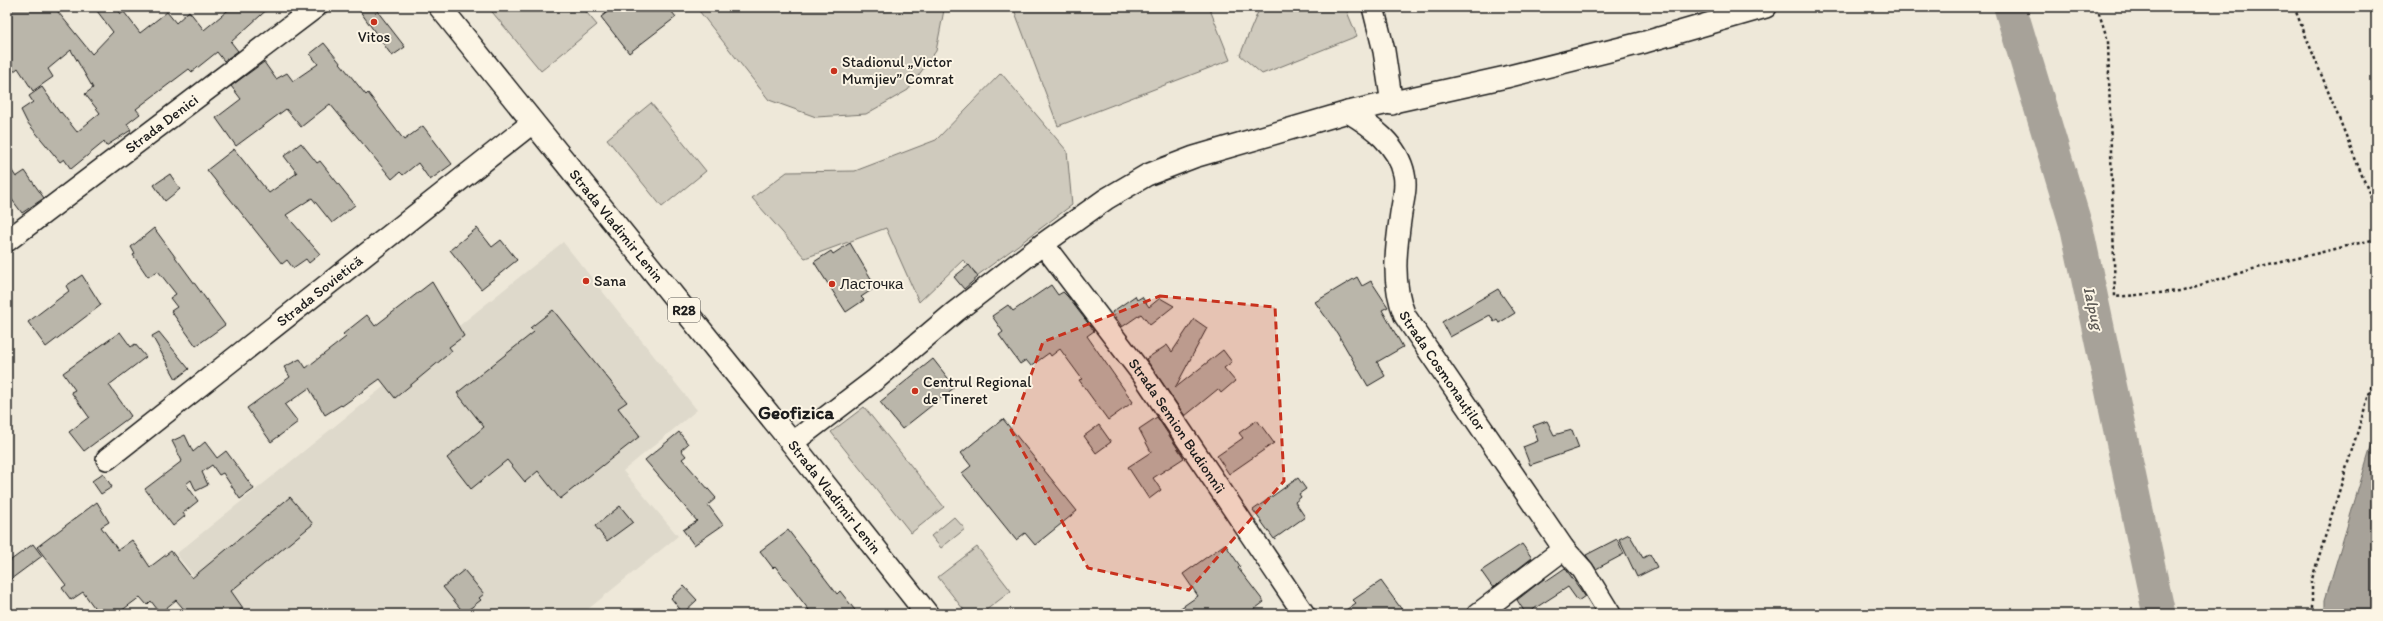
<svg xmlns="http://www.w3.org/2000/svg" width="2383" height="621" viewBox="0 0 2383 621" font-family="Itim,sans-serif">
  <rect width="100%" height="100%" fill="#eee8d9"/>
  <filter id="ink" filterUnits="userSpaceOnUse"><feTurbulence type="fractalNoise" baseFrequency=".025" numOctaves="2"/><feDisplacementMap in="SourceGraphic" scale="8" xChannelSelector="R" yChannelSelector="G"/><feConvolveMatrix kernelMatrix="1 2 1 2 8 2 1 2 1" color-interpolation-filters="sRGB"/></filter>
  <g filter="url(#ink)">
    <path fill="#ded9cb" d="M563,242L697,410L623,471L678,536L582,614H224L176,554Z"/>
    <g fill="#cfcabd" stroke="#76736c">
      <path d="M488,7H582L597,25L541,71Z"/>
      <path d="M696,7H943L944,10L936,51L908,90L866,114L816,117L769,100Z"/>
      <path d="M1013,7H1209L1230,60L1058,126Z"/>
      <path d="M1260,7H1345L1357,36L1262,74L1240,55Z"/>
      <path d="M1001,73L1067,151L1072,205L978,275L963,260L919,302L886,228L805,258L752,198L787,172L855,171L936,140Z"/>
      <path d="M651,103L706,171L662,207L607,139Z"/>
      <path d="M864,407L944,507L911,533L831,432Z"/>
      <path d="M954,517L965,529L941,548L931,536Z"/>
      <path d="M977,547L1011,591L981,614H967L938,577Z"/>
    </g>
    <path fill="#a7a299" stroke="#6f6c67" d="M2376,430V614H2325V600Z"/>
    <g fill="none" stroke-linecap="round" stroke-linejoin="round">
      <path stroke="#a7a299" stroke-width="33" d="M2010,7L2077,229L2159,614"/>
    </g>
    <g fill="#bab6aa" stroke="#1c1c1c">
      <path d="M7,7H54L92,54L113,32L94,7H116L121,14L124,12L140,33L167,12L176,23L189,11L204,30L232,7H270L231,42L238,51L224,61L217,52L192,72L189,69L136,109L140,114L127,124L131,130L106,146L104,142L71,169L64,159L60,162L27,122L21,110L33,102L29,96L42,87L60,113L61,112L77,132L100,113L85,94L93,88L71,50L48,69L53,77L33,91L18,68L7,77Z"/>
      <path d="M357,7H374L405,47L392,56Z"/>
      <path d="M614,7H668L676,17L629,53L601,17Z"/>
      <path d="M324,43L366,95L368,93L404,140L423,126L452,164L430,180L418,163L403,175L400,172L392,179L330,104L301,127L286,109L236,146L216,118L241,99L231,86L264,62L276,79L287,73L293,81L318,64L310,54Z"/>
      <path d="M301,143L317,163L320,161L355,205L332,223L312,198L286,215L320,254L309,263L306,259L293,268L287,260L282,264L207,170L234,149L269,193L297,173L284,156Z"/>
      <path d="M7,163L16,177L25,171L44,198L22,213L7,193Z"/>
      <path d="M170,174L180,189L165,201L154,185Z"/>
      <path d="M154,228L225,325L196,346L171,311L177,307L170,298L176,294L158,271L148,277L133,255L135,254L131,247Z"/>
      <path d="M477,228L492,247L501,240L517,260L481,289L450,250Z"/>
      <path d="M850,243L876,287L861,297L864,300L846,312L814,262L831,251L833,254Z"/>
      <path d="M969,265L978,277L964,289L954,277Z"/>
      <path d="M82,275L101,305L46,347L28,322L69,291L66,286Z"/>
      <path d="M1357,277L1362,286L1371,281L1388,307L1382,310L1403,347L1377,362L1385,376L1368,386L1337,333L1315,302Z"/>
      <path d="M432,282L464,336L449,347L452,351L395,398L380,379L342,406L341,405L325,415L309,388L285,405L298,422L271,442L247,408L290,377L284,367L300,359L306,368L346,337L343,334L367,315L375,326Z"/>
      <path d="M1051,285L1058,295L1063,292L1068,297L1094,331L1087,336L1133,402L1108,420L1079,380L1082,379L1060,349L1051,356L1049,353L1031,366L1026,360L1020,364L999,335L1003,332L992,316L1008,305L1013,311Z"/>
      <path d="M1498,289L1515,313L1499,323L1497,320L1494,322L1490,315L1450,337L1442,322Z"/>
      <path d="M1135,296L1137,300L1142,297L1149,307L1160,298L1174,306L1150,325L1141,314L1122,327L1112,312Z"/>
      <path d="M553,310L627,402L618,408L640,436L560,499L538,471L525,482L507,460L471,489L447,458L484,427L457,393L534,332L530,328Z"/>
      <path d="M1194,319L1207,328L1175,388L1223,350L1232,362L1224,368L1235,381L1221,393L1218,389L1185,416L1146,359L1167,345L1172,352Z"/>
      <path d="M120,332L131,347L135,344L146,357L109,385L131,416L84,451L69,432L89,417L71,392L75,390L63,373Z"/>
      <path d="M159,332L189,369L176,379L152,336Z"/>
      <path d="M933,359L955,387L902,429L880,402Z"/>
      <path d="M1157,417L1184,458L1153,478L1161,490L1149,499L1128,467L1151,452L1139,429Z"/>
      <path d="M1003,419L1077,511L1035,545L1025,533L1016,540L962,473L971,466L961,453Z"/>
      <path d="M1257,420L1274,443L1229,474L1217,456L1243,438L1239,433Z"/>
      <path d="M1547,421L1554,435L1572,430L1579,448L1530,465L1523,447L1538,441L1533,426Z"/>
      <path d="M1099,425L1111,442L1096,453L1084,436Z"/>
      <path d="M679,432L688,444L681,450L686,456L682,459L716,498L708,505L723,525L694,545L683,530L697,521L645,460Z"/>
      <path d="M185,435L193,452L205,442L217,458L226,451L254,489L240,499L223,473L219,475L212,465L202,472L208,485L196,491L191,480L186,484L198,501L183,513L185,516L173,526L145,489L182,461L172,441Z"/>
      <path d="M103,473L112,487L101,494L92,481Z"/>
      <path d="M1298,478L1306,489L1299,494L1301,497L1295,502L1305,517L1274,539L1253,510Z"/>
      <path d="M290,497L313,524L231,591L243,608L235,614H188L176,600L160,613L151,601L147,605L140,597L117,614H99L83,592L71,600L62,588L66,585L37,547L97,502L109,522L101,527L118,550L132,540L150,567L171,551L192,578Z"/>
      <path d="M620,506L633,522L607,541L595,526Z"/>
      <path d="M788,530L837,594L840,591L858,614H812L775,566L773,568L760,551Z"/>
      <path d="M1629,534L1643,558L1650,554L1657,567L1637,577L1619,539Z"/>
      <path d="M1617,539L1624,554L1596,569L1586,555Z"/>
      <path d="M33,544L42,556L7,582V563Z"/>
      <path d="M1225,544L1240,566L1238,568L1264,602L1248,614H1172L1198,596L1183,574Z"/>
      <path d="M1522,544L1532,558L1493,588L1481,571Z"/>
      <path d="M1565,568L1585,596L1578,601L1568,587L1526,614L1517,600L1545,578L1546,581Z"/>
      <path d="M464,570L484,594L479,598L481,600L464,613L443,587Z"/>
      <path d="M1381,581L1405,614H1340L1356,603L1353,600Z"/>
      <path d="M684,586L697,600L683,613L671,598Z"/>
    </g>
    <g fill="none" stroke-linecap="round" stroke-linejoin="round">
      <defs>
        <g id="minor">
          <path d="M1373,7L1384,51L1392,104"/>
          <path id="s1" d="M1348,112C1372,126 1398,145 1404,174C1407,187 1403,201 1401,213C1396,248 1391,282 1405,316L1564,549L1583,570L1610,614"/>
          <path id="s2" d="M7,241L316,7"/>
          <path id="s3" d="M1043,244L1146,379L1304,614"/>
          <path d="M792,443L876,379L955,312L1043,244L1106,199L1147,175L1194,157L1348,112L1506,77L1645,42L1766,7"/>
          <path id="s4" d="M107,459L532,123"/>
          <path d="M1478,614L1564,549"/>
        </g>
        <g id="major">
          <path id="s5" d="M440,7L792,443L927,614"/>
        </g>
      </defs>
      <use href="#minor" stroke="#1c1c1c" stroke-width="24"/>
      <use href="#major" stroke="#1c1c1c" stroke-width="25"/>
      <g stroke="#1c1c1c" stroke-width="2.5" stroke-dasharray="3 3" stroke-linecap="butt">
        <path d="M2097,7L2108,41L2115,297L2180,291L2253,269L2376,239"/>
        <path d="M2294,7L2376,210"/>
        <path d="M2370,7L2376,22"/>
        <path d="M2312,614V579L2376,372"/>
      </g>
      <use href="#minor" stroke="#fcf5e5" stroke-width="21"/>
      <use href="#major" stroke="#fcf5e5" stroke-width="22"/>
    </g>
  </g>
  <path fill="#c8321e" fill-opacity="0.2" stroke="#c8321e" stroke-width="3" stroke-dasharray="8 5" stroke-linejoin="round" d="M1160,296L1275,307L1284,481L1189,590L1088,568L1011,430L1043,342Z"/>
  <g fill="#c8321e" stroke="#fcf5e5" stroke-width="1.5">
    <circle cx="374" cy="22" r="4"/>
    <circle cx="834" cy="71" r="4"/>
    <circle cx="586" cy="281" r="4"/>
    <circle cx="832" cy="284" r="4"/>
    <circle cx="915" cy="391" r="4"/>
  </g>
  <g text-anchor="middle" stroke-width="4" stroke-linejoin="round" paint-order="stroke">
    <rect fill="#fcf5e5" stroke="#5f5d58" stroke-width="1" x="668" y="298" width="32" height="24" rx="3"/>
    <g font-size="14" font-weight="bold" fill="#1c1c1c">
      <text x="684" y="315">R28</text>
    </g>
    <g font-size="15" fill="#1c1c1c" stroke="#fcf5e5" text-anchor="start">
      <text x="374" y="42" text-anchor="middle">Vitos</text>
      <text x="842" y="67">Stadionul „Victor<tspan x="842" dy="17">Mumjiev” Comrat</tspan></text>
      <text x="594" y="286">Sana</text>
      <text x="840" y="289">Ласточка</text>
      <text x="923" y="387">Centrul Regional<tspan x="923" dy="17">de Tineret</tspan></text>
    </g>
    <g font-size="15" fill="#1c1c1c" stroke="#fcf5e5">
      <text dy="5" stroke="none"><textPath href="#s2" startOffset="194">Strada Denici</textPath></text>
      <text dy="5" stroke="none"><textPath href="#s5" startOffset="281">Strada Vladimir Lenin</textPath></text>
      <text dy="5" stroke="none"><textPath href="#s4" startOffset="271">Strada Sovietică</textPath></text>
      <text dy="5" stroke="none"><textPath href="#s1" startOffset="296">Strada Cosmonauților</textPath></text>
      <text dy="5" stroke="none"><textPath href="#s3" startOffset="226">Strada Semion Budionnîi</textPath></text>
      <text dy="5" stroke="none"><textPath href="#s5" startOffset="629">Strada Vladimir Lenin</textPath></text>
    </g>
    <g font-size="16" font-style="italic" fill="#5b5854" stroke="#fcf5e5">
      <text transform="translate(2094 308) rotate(78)" y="6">Ialpug</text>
    </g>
    <g font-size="19" font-weight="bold" fill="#1c1c1c" stroke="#fcf5e5">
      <text x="796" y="419">Geofizica</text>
    </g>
  </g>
  <rect width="2383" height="621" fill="none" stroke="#fcf5e5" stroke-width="24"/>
  <rect x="12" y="12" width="2359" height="597" fill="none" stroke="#1c1c1c" stroke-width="1.5" filter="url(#ink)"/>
</svg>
